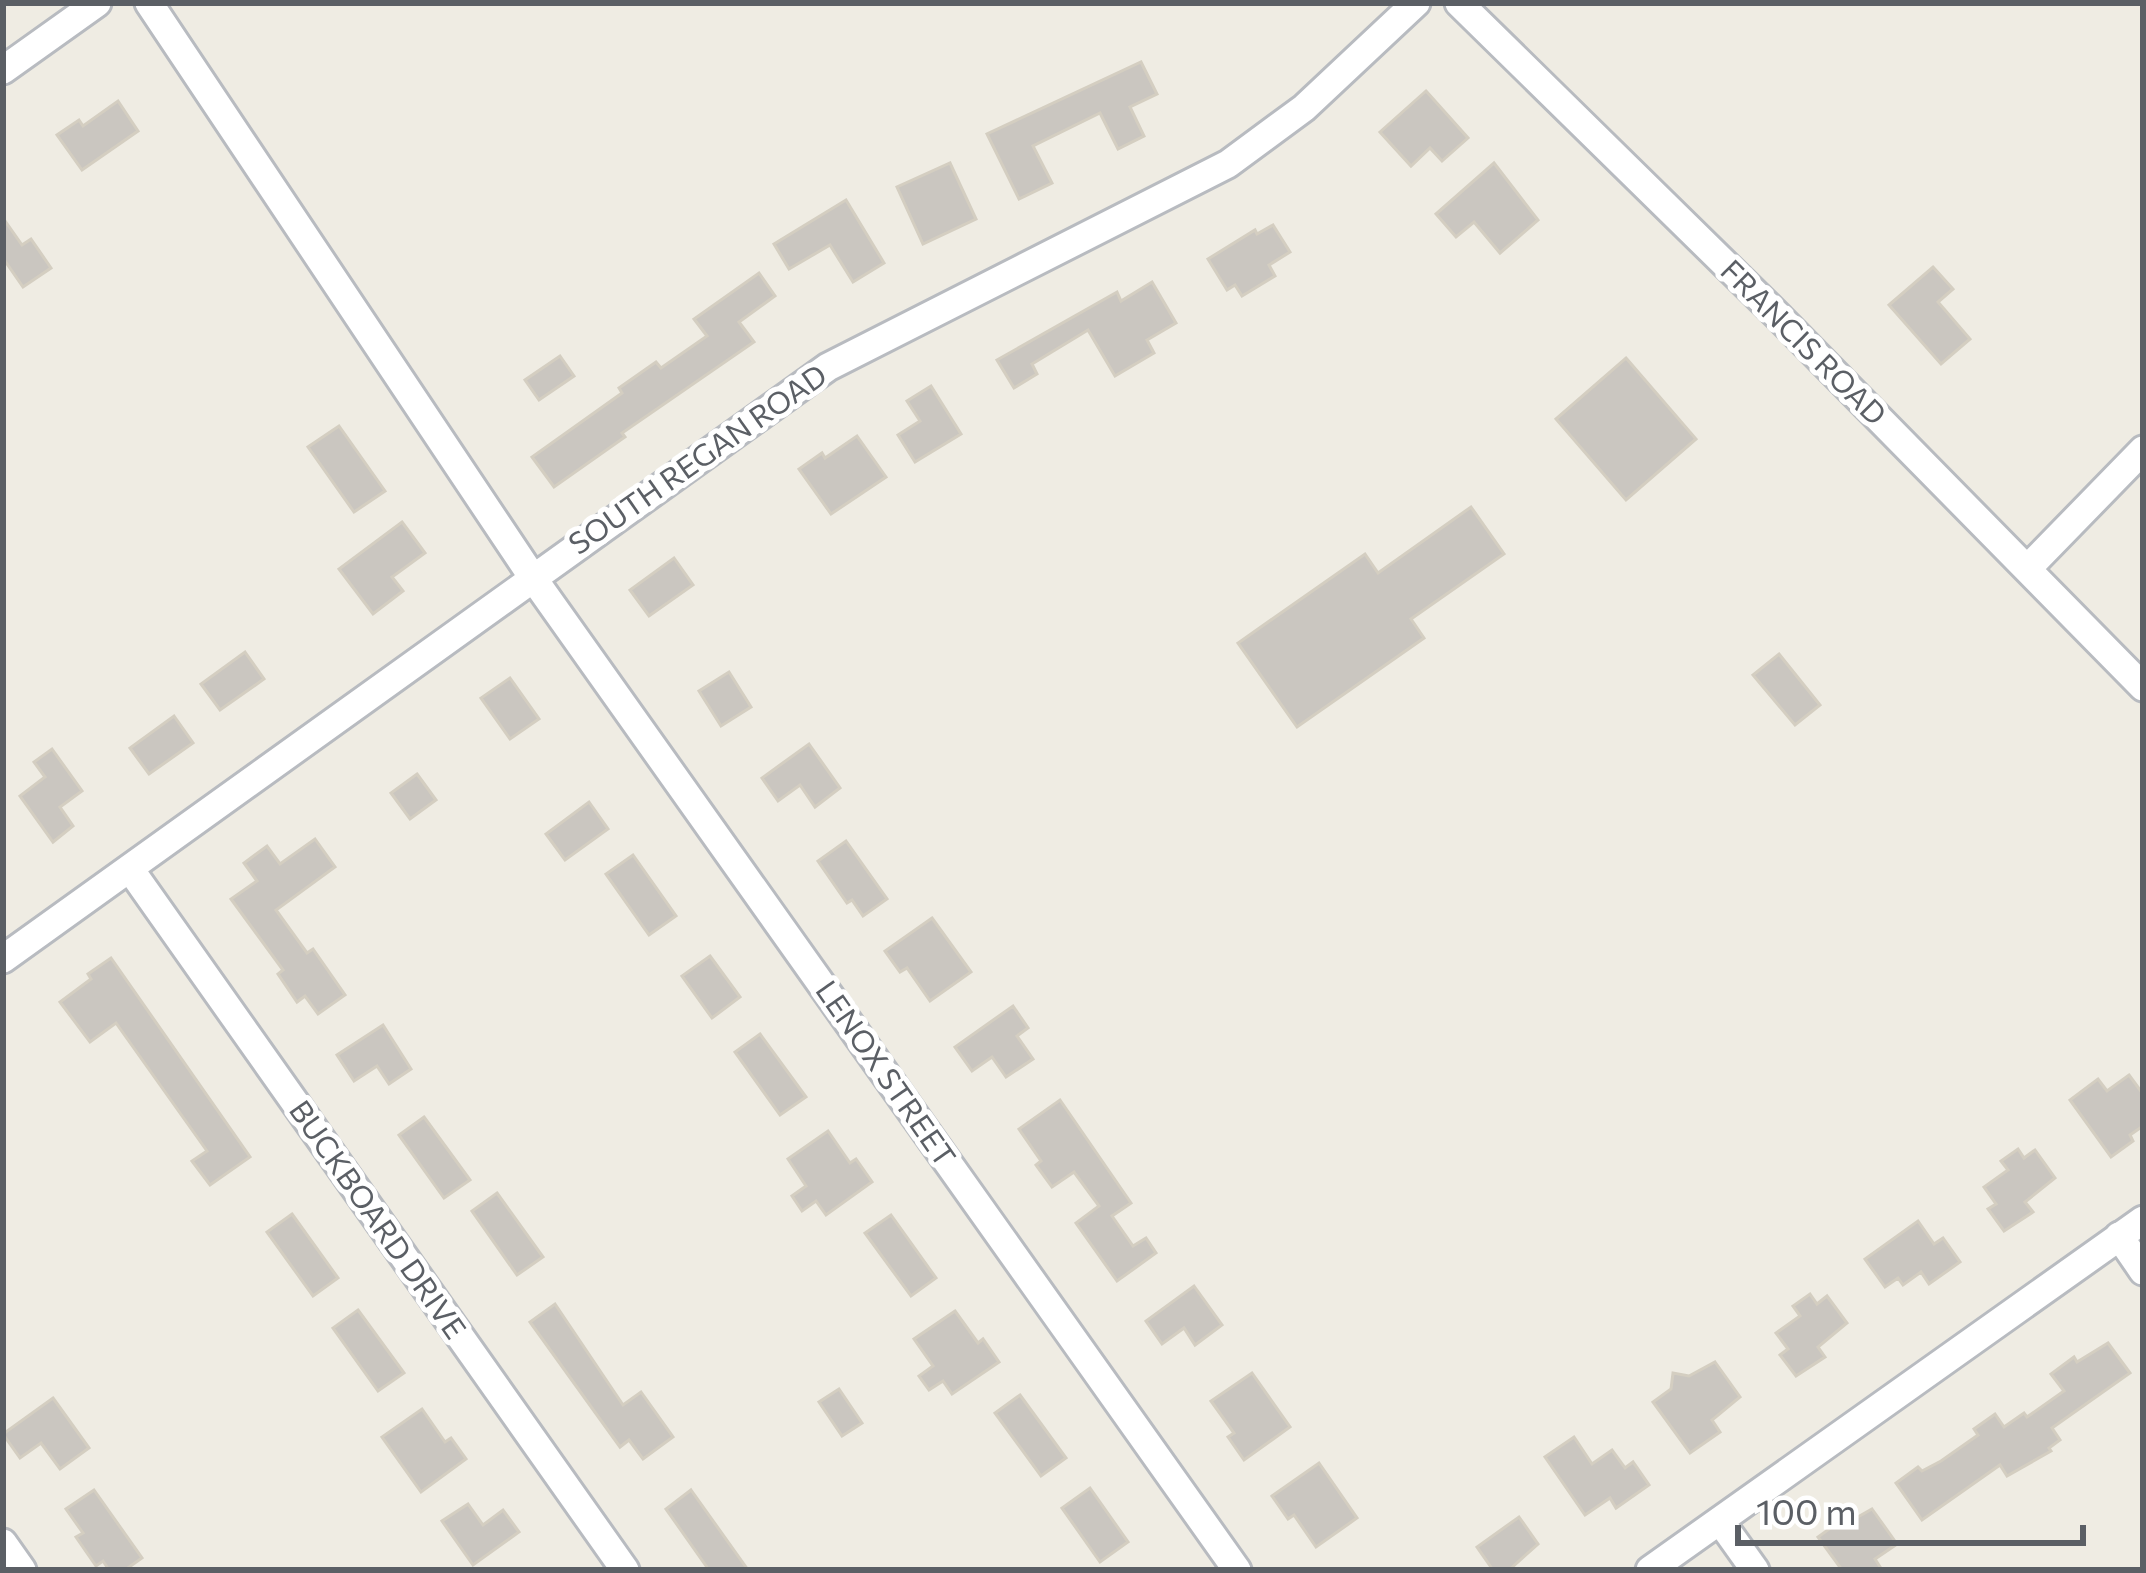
<svg xmlns="http://www.w3.org/2000/svg" width="2146" height="1573" viewBox="0 0 2146 1573" font-family="Commissioner,sans-serif">
  <rect width="100%" height="100%" fill="#efece3"/>
  <g fill="#cac6c0" stroke="#d4cec1" stroke-width="3">
    <path d="M1141,62L1157,94L1130,107L1144,136L1118,149L1100,113L1033,146L1052,183L1019,199L987,134Z"/>
    <path d="M1426,91L1468,138L1442,161L1430,148L1411,166L1380,132Z"/>
    <path d="M118,101L138,131L82,170L57,135L79,120L83,126Z"/>
    <path d="M950,163L976,219L923,244L897,187Z"/>
    <path d="M1494,163L1538,220L1500,253L1474,222L1456,237L1436,214Z"/>
    <path d="M846,200L884,263L853,282L830,245L789,269L774,244Z"/>
    <path d="M3,218L22,245L31,239L51,268L23,287L3,258Z"/>
    <path d="M1273,225L1290,252L1269,265L1275,276L1242,296L1235,285L1227,290L1208,259L1255,230L1257,234Z"/>
    <path d="M1933,267L1953,289L1938,302L1970,339L1941,364L1889,305Z"/>
    <path d="M759,273L775,296L739,322L754,342L622,433L625,437L554,487L532,457L622,393L619,388L656,362L661,368L707,336L694,319Z"/>
    <path d="M1152,282L1176,323L1147,340L1154,353L1115,376L1088,330L1032,364L1037,374L1014,388L997,360L1117,292L1121,301Z"/>
    <path d="M560,356L574,376L539,400L525,380Z"/>
    <path d="M1626,358L1696,439L1626,500L1556,419Z"/>
    <path d="M931,386L961,434L915,462L898,435L920,421L907,401Z"/>
    <path d="M339,426L385,491L354,512L308,447Z"/>
    <path d="M857,436L886,477L831,514L799,469L822,453L825,458Z"/>
    <path d="M1471,507L1504,554L1411,619L1424,638L1297,727L1238,643L1365,554L1378,573Z"/>
    <path d="M402,522L425,553L392,577L403,591L373,614L339,569Z"/>
    <path d="M674,558L693,585L649,616L630,590Z"/>
    <path d="M245,652L264,679L220,710L201,684Z"/>
    <path d="M1779,654L1820,705L1795,725L1753,675Z"/>
    <path d="M729,672L751,707L721,726L699,691Z"/>
    <path d="M510,678L539,719L510,739L481,698Z"/>
    <path d="M174,716L193,743L149,774L130,748Z"/>
    <path d="M809,744L840,788L815,807L800,785L778,801L762,778Z"/>
    <path d="M52,749L82,791L60,807L73,826L53,842L20,796L45,777L34,762Z"/>
    <path d="M417,774L436,800L410,819L391,793Z"/>
    <path d="M589,802L608,829L565,860L546,834Z"/>
    <path d="M315,839L335,867L276,910L307,953L313,949L345,995L318,1014L305,996L297,1002L278,974L283,970L231,899L257,881L244,863L267,846L280,864Z"/>
    <path d="M846,841L887,899L863,916L852,900L847,903L818,861Z"/>
    <path d="M633,855L676,916L649,935L606,874Z"/>
    <path d="M932,918L971,972L930,1001L907,968L900,972L885,951Z"/>
    <path d="M710,956L740,997L712,1018L682,976Z"/>
    <path d="M111,958L250,1157L210,1185L192,1161L207,1151L116,1023L90,1042L60,1002L91,979L88,974Z"/>
    <path d="M1013,1006L1028,1028L1017,1036L1033,1059L1006,1077L992,1057L972,1071L955,1047Z"/>
    <path d="M383,1025L411,1069L389,1084L377,1066L354,1081L337,1055Z"/>
    <path d="M760,1034L806,1097L780,1115L735,1052Z"/>
    <path d="M2129,1075L2143,1094V1126L2130,1135L2133,1141L2111,1157L2070,1100L2098,1079L2107,1091Z"/>
    <path d="M1060,1100L1131,1203L1112,1216L1133,1246L1146,1238L1156,1253L1117,1281L1076,1223L1099,1206L1074,1172L1052,1187L1036,1165L1041,1161L1019,1129Z"/>
    <path d="M424,1117L470,1180L444,1198L399,1135Z"/>
    <path d="M828,1131L850,1163L856,1159L872,1182L826,1215L816,1201L802,1211L792,1196L806,1186L788,1159Z"/>
    <path d="M2018,1149L2024,1158L2035,1150L2055,1178L2025,1202L2033,1212L2004,1231L1988,1209L1996,1204L1984,1187L2008,1170L2001,1161Z"/>
    <path d="M497,1193L543,1257L517,1275L472,1211Z"/>
    <path d="M292,1214L338,1278L313,1296L267,1232Z"/>
    <path d="M891,1215L936,1278L911,1296L865,1233Z"/>
    <path d="M1918,1221L1934,1244L1943,1238L1960,1262L1929,1284L1921,1272L1903,1285L1898,1278L1885,1287L1865,1259Z"/>
    <path d="M1194,1286L1222,1325L1195,1345L1184,1328L1162,1344L1146,1321Z"/>
    <path d="M1810,1294L1817,1304L1827,1296L1847,1323L1818,1347L1825,1357L1796,1376L1780,1355L1788,1349L1776,1333L1800,1316L1793,1306Z"/>
    <path d="M555,1304L623,1405L641,1392L673,1437L643,1459L629,1440L620,1447L530,1322Z"/>
    <path d="M358,1310L404,1373L378,1391L333,1328Z"/>
    <path d="M955,1311L978,1343L983,1339L999,1362L952,1394L943,1381L929,1390L919,1376L933,1366L914,1339Z"/>
    <path d="M2108,1343L2130,1373L2052,1428L2060,1440L2049,1448L2051,1451L2007,1476L2000,1465L1922,1520L1896,1483L1918,1467L1922,1471L1941,1461L1978,1435L1974,1429L1995,1414L2004,1427L2024,1413L2027,1417L2064,1391L2051,1374L2074,1357L2077,1362Z"/>
    <path d="M1715,1362L1740,1397L1712,1420L1720,1432L1690,1453L1653,1402L1671,1389L1673,1373L1689,1376Z"/>
    <path d="M1252,1373L1290,1427L1244,1460L1228,1437L1234,1433L1211,1401Z"/>
    <path d="M839,1389L862,1423L842,1436L819,1402Z"/>
    <path d="M1020,1395L1066,1458L1041,1476L995,1413Z"/>
    <path d="M53,1398L89,1448L60,1469L41,1443L20,1458L3,1434Z"/>
    <path d="M422,1409L445,1442L451,1438L466,1459L421,1492L382,1437Z"/>
    <path d="M1574,1437L1592,1464L1612,1450L1625,1468L1633,1462L1649,1485L1616,1508L1610,1498L1585,1515L1545,1457Z"/>
    <path d="M1319,1463L1357,1518L1316,1547L1294,1515L1288,1519L1272,1496Z"/>
    <path d="M1090,1488L1128,1542L1100,1562L1062,1508Z"/>
    <path d="M94,1490L142,1558L125,1570H109L103,1561L96,1566L76,1537L83,1533L66,1509Z"/>
    <path d="M691,1490L748,1570H709L666,1509Z"/>
    <path d="M468,1504L483,1525L503,1510L519,1532L473,1565L442,1521Z"/>
    <path d="M1872,1509L1897,1544L1875,1559L1882,1570H1842L1818,1537L1839,1522L1842,1526Z"/>
    <path d="M1519,1517L1538,1544L1509,1570H1493L1477,1547Z"/>
  </g>
  <g fill="none" stroke-linecap="round" stroke-linejoin="round">
    <defs>
      <g id="minor">
        <path d="M149,3L533,578L1237,1570"/>
        <path d="M1459,3L1777,315L2143,687"/>
        <path d="M3,70L97,3"/>
        <path d="M2028,568L2143,450"/>
        <path d="M130,869L625,1570"/>
        <path d="M3,959L828,367L1228,164L1304,108L1416,3"/>
        <path d="M2119,1236L2143,1271"/>
        <path d="M1720,1521L1755,1570"/>
        <path d="M3,1543L22,1570"/>
        <path d="M1650,1570L2143,1220"/>
      </g>
    </defs>
    <use href="#minor" stroke="#b8bbc0" stroke-width="33"/>
    <use href="#minor" stroke="#fff" stroke-width="27"/>
  </g>
  <g text-anchor="middle" stroke-width="10" stroke-linejoin="round" paint-order="stroke">
    <g font-size="30" fill="#5b5f65" stroke="#fff">
      <text transform="translate(1803 343) rotate(45)" y="10">FRANCIS ROAD</text>
      <text transform="translate(698 460) rotate(-35)" y="10">SOUTH REGAN ROAD</text>
      <text transform="translate(885 1074) rotate(55)" y="10">LENOX STREET</text>
      <text transform="translate(377 1220) rotate(55)" y="10">BUCKBOARD DRIVE</text>
    </g>
  </g>
  <rect width="2146" height="1573" fill="none" stroke="#5b5f65" stroke-width="12"/>
  <path d="M1738 1525v18h345v-18" fill="none" stroke="#5b5f65" stroke-width="6"/>
  <text x="1756" y="1525" font-size="36" fill="#5b5f65" stroke="#ffffff" stroke-width="9" paint-order="stroke">100 m</text>
</svg>
